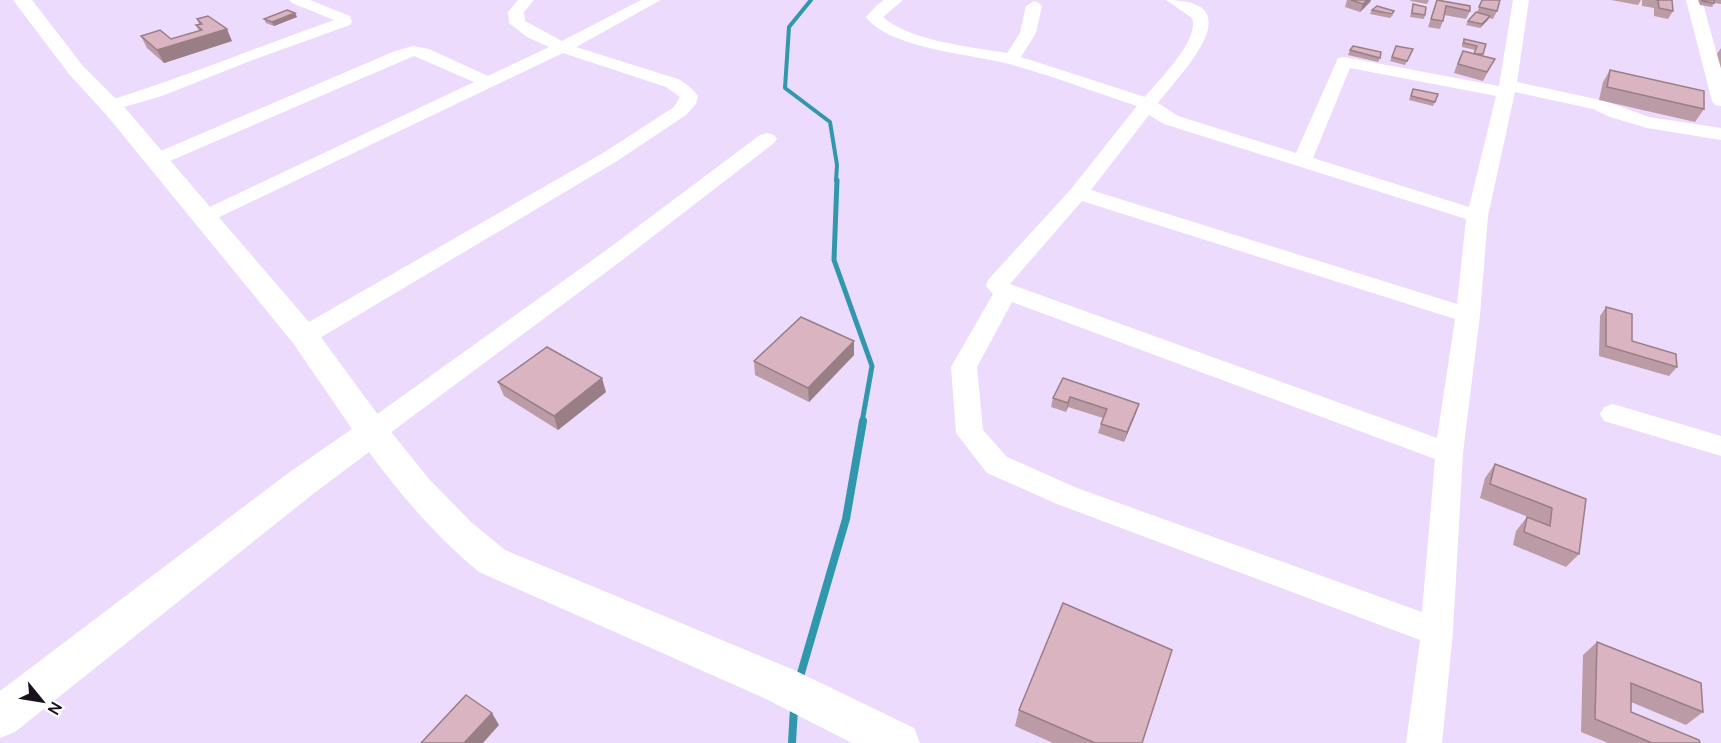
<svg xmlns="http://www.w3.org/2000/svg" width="1721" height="743" viewBox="0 0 1721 743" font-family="Manrope,sans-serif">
  <rect width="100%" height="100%" fill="#ecdbfc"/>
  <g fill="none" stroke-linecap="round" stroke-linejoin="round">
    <path stroke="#3197ad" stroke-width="4" d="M811,0L789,27L785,88L830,122L837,165L836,181"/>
    <path stroke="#3197ad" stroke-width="5" d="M837,180L834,260L872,366L862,422"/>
    <g stroke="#3197ad" stroke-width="8">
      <path d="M799,680L846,519L863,421"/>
      <path d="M792,743L794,708"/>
    </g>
    <g fill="#fff" fill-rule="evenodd">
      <path d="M289,0H310L350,16L352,22L350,25L250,61L162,96L110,111L104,110L101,106L104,102C181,79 257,47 334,20L292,3Z"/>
      <path d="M518,0H534L524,12L525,21L562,41L641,0H661L576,47L678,79C687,84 692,88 698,96L696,104L686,115L617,161L313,342L304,344L295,342L292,336L295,330L603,153L674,107L680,97L666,87L563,53L211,221L204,223L197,221L193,217L197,213L474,82L414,56L163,164H149L146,160L149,156L395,51L413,46L429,49L488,76L549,47L527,37L509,23L508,12Z"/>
      <path d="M884,0H903L883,17C910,41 971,47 1007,53L1020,33L1026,6L1034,1L1039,3L1042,6L1036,33L1021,57L1145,97C1159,79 1200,40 1192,18L1166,0C1255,0 1181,73 1158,103L1178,116L1296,153L1338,58L1344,57L1499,86L1513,0H1529L1517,82L1605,101L1649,117L1721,128V140L1647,128L1610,117L1593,109L1515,92L1488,216L1480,315L1463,453L1453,632L1442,743H1406L1420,640L1057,504L987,473L956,433L951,367L993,294L986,286L988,280L1071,189L1137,106C1095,92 1052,76 1009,64C972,54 890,49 866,17L877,5ZM1350,68L1496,96L1469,207L1313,158ZM1149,115L1164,124L1466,219L1457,304L1091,190ZM1082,201L1455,319L1437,438L1010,284ZM1012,302L1435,459L1422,612L1077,488L1007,457L983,430L977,367Z"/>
      <path d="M1686,0H1702L1721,69V106L1715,105L1712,101Z"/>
      <path d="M767,133L774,135L777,139L774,143L621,261L382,439L372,442L362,439L358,432L362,425L605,251L760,135Z"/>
      <path d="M1613,404L1721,436V456L1604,421L1600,414L1604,407Z"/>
    </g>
    <path fill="#fff" fill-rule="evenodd" d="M13,0H32L83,66L125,108L315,329L384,423L429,479L471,522L505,550L794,670L914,728L920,743H852L764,698L479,572C436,536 402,497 369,452L313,494L15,732L0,738V691L287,474L352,429L293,343L109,118L69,74Z"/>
  </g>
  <g fill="#bb9ba5">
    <path d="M1347,0H1371L1370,2L1360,12L1345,7Z"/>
    <path d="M1411,0H1429L1427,4L1410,1Z"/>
    <path d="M1437,0L1470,11L1466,19L1444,15L1443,21L1440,29L1428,27Z"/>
    <path d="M1483,0L1497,11L1493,19L1489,18L1480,28L1466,25L1468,21L1477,12Z"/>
    <path d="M1611,0H1641L1638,5Z"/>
    <path d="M1642,0H1672L1673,11L1668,19L1654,16V8L1642,6Z"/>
    <path d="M1698,0H1721V4L1714,3L1712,7L1700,5Z"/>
    <path d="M1413,4L1425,15L1424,19L1410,17Z"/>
    <path d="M1372,10L1393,15L1390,18L1370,14Z"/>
    <path d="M295,13L297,17L274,26L266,23L264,19Z"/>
    <path d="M197,19L232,41L164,63L147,48L141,36L171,39L199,31L196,25L199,24Z"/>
    <path d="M1464,39L1486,44L1482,56L1495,59L1483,81L1454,73L1459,59L1463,51L1474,54L1475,50L1462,47V43Z"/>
    <path d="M1396,46L1413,49L1405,65L1390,61Z"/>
    <path d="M1721,48V68L1717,54Z"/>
    <path d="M1350,50L1380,58L1378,62L1348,55Z"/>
    <path d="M1610,70L1704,109L1695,122L1599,100L1603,82Z"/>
    <path d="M1413,89L1438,94L1433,106L1409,100Z"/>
    <path d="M1606,307L1632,341L1677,367L1669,376L1599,356L1600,316Z"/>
    <path d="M854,341V355L809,402L755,375L754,361Z"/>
    <path d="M1063,378L1139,404L1136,413L1124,442L1098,433L1103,418L1068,407L1066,412L1051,407L1053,398Z"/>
    <path d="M498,382L606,392L558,430L504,396Z"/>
    <path d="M1495,464L1586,499L1579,554L1566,567L1513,545L1516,531L1527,517L1541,522L1480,498L1485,478Z"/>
    <path d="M1597,642L1703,712L1686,725L1631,702V712L1700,743H1608L1581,732L1583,655Z"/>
    <path d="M1019,710L1142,743H1053L1015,726Z"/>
  </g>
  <g fill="#997e86">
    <path d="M1367,0H1371L1370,2L1360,12L1363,4Z"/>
    <path d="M295,13L297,17L274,26L272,22Z"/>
    <path d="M1490,16L1488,20L1480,28L1482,24Z"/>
    <path d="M227,29L232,41L164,63L157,50Z"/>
    <path d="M854,341V355L809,402L808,388Z"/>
    <path d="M602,378L606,392L558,430L554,416Z"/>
    <path d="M1070,397L1068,407L1066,412L1068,403Z"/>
    <path d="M1139,404L1136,413L1124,442L1127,432Z"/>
    <path d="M492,713L499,725L483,743H464Z"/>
  </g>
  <g fill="#dab4c0" stroke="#997e86" stroke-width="1.5">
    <path d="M1351,0H1367L1363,4Z"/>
    <path d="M1437,0L1470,6V11L1446,6L1443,21L1431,19Z"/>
    <path d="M1482,0H1500L1497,11L1479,7Z"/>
    <path d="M1656,0H1672L1673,11L1659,8L1658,0Z"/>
    <path d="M1702,0H1714V3L1702,1Z"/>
    <path d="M1413,4L1426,7L1425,15L1412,13Z"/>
    <path d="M1377,6L1394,11L1392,14L1372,10Z"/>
    <path d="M287,10L295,13L272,22L264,19Z"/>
    <path d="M1476,12L1490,16L1482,24L1468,21Z"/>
    <path d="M208,16L227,29L157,50L141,36L160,30L171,39L202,30L196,25L202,24L197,19Z"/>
    <path d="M1464,39L1486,44L1483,54H1474L1477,46L1464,43Z"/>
    <path d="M1353,46L1381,52L1380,58L1350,50Z"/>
    <path d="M1396,46L1413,49L1407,61L1392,57Z"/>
    <path d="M1463,51L1495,59L1487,72L1458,64Z"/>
    <path d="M1610,70L1704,91V109L1607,87Z"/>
    <path d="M1413,89L1438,94L1435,102L1411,96Z"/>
    <path d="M1606,307L1632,314V341L1676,354L1677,367L1606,346Z"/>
    <path d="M801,317L854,341L808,388L754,361Z"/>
    <path d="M547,347L602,378L554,416L498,382Z"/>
    <path d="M1063,378L1139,404L1127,432L1101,424L1107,409L1070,397L1068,403L1053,398Z"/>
    <path d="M1495,464L1586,499L1579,554L1524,532L1527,517L1550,526L1552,508L1490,484Z"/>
    <path d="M1063,603L1172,650L1142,743H1095L1019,710Z"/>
    <path d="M1597,642L1701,683L1703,712L1631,683V712L1699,740L1700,743H1652L1595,719Z"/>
    <path d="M466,695L492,713L464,743H421Z"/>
  </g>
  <g transform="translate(42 701) rotate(120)" stroke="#ffffff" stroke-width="4.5" paint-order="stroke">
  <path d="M0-4.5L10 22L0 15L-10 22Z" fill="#19121e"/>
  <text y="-9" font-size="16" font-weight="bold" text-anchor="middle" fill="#19121e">N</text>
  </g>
</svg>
